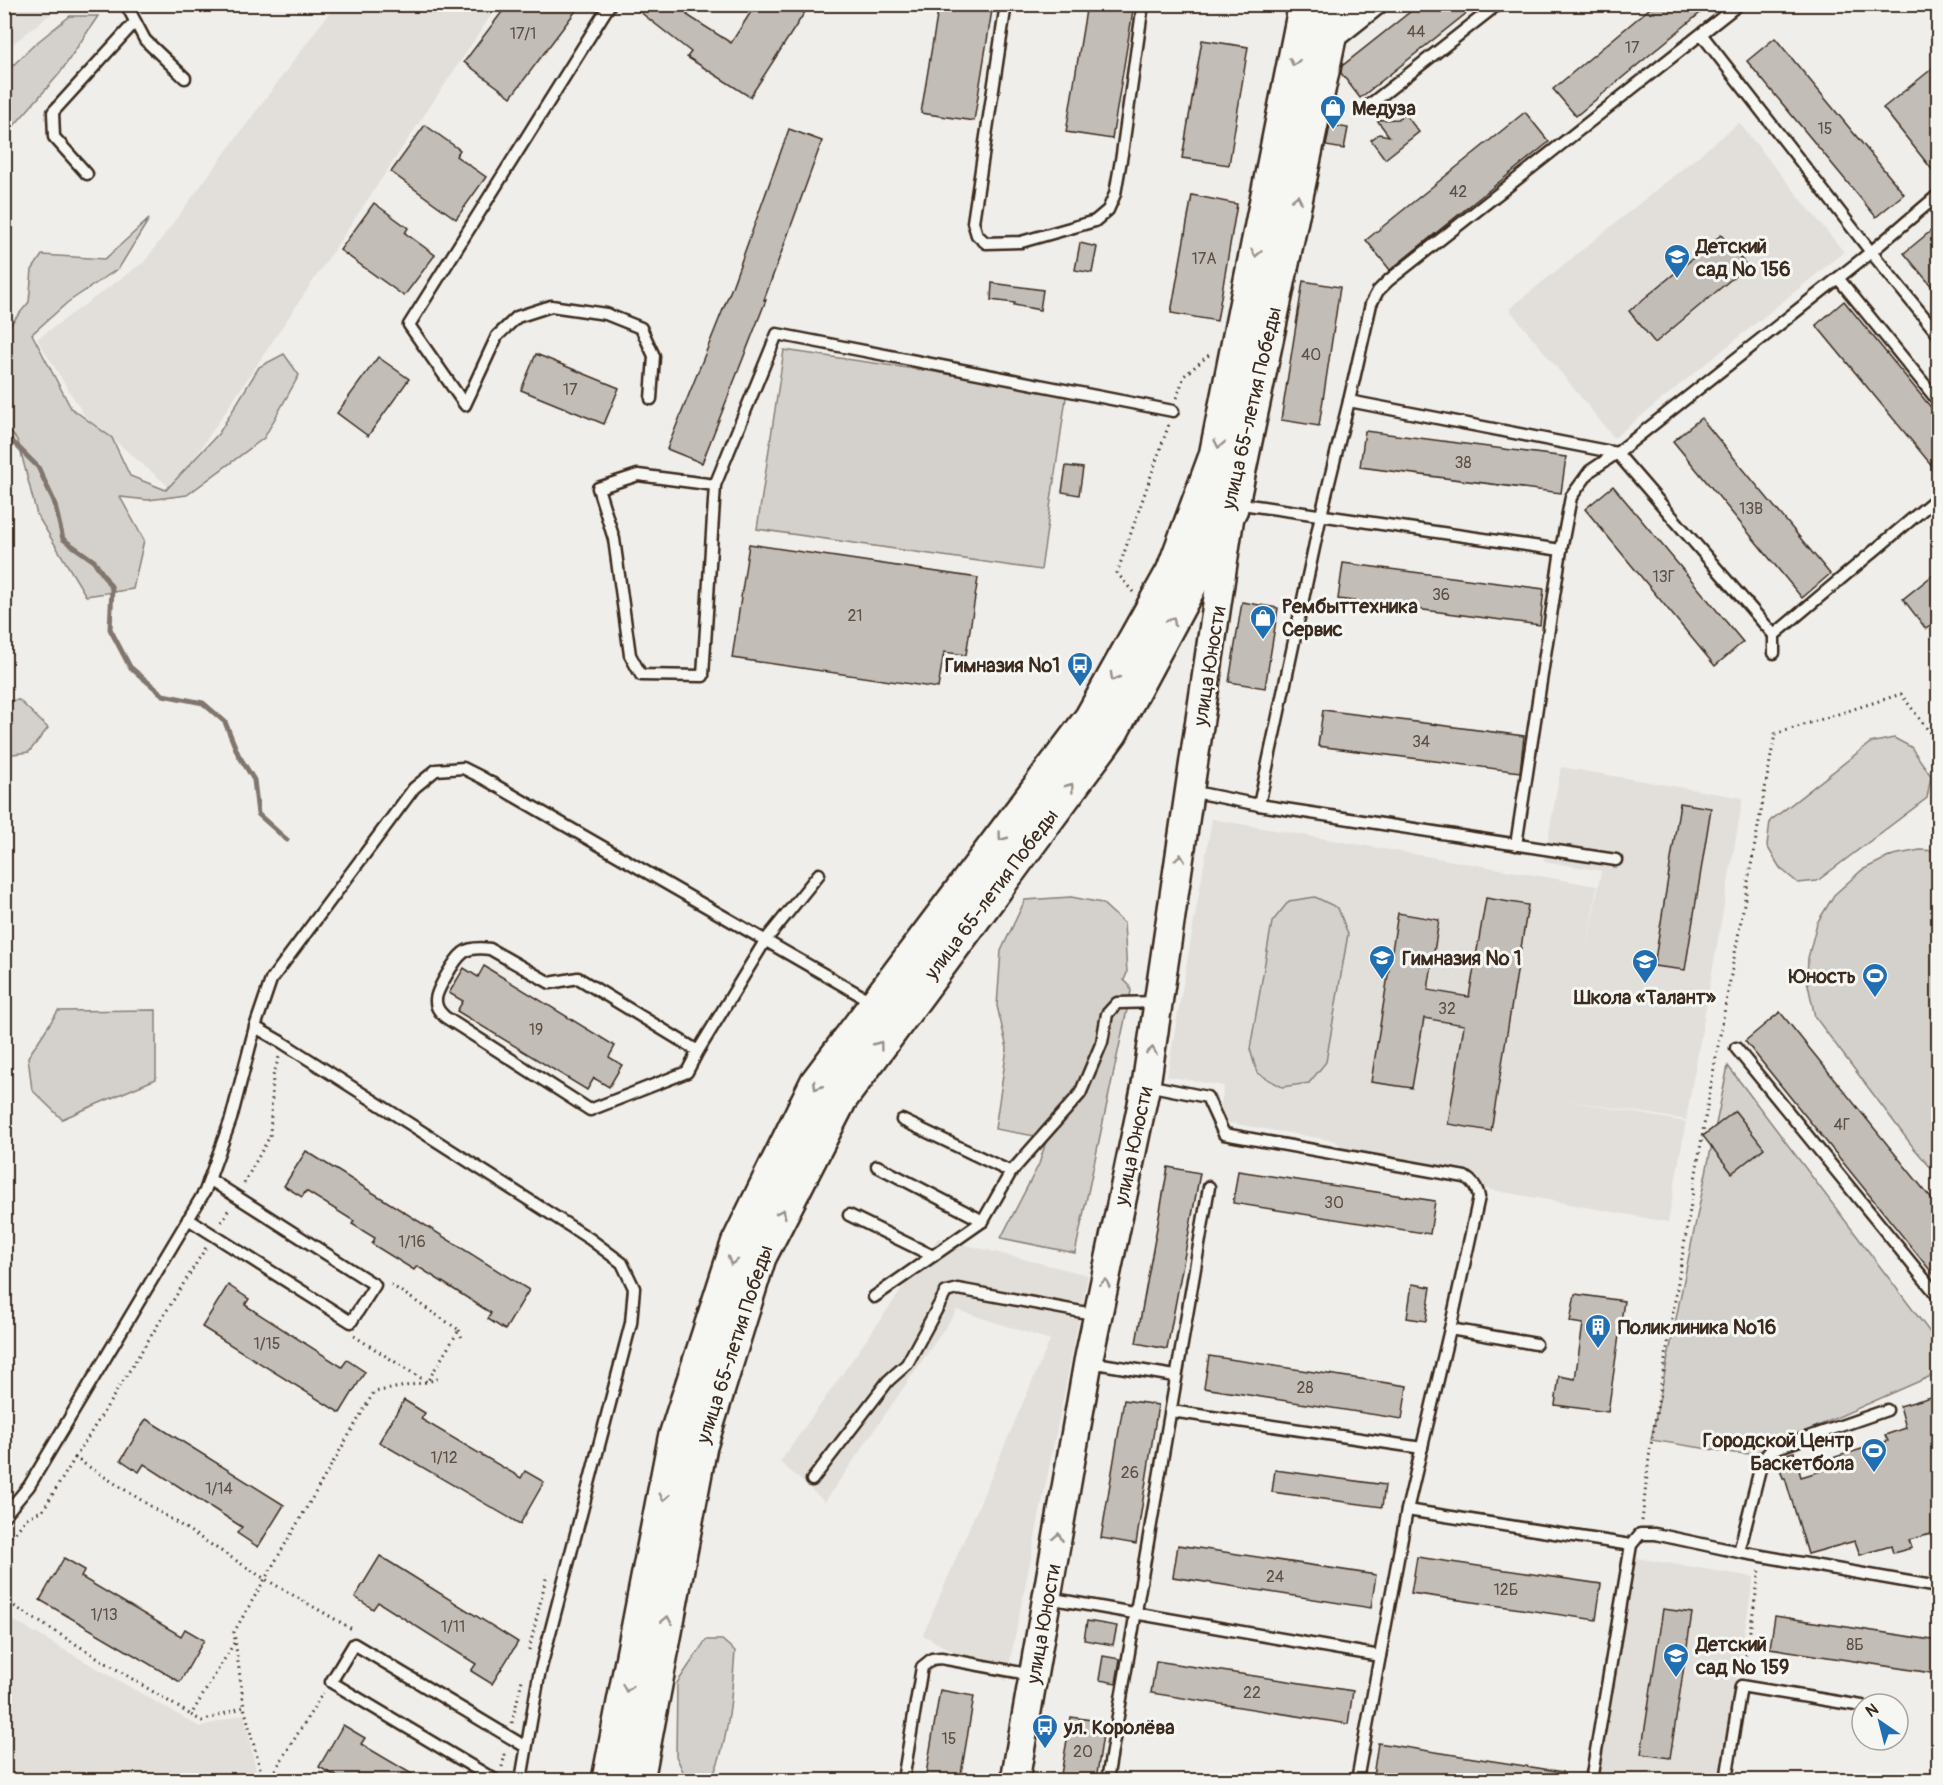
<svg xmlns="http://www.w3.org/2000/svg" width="1943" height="1785" viewBox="0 0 1943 1785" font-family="Pangolin,sans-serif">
  <rect width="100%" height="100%" fill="#efeeea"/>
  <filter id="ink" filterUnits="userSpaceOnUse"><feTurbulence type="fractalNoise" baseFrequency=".0167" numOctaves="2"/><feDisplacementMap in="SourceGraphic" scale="12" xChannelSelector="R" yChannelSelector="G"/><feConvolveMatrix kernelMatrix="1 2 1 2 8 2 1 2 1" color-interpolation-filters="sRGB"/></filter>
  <g filter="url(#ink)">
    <g fill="#e2dfdb">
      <path d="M5,4H62V5L5,50Z"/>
      <path d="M335,5H498L173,490L84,415L37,339L144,262Z"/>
      <path d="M1739,123L1844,252L1614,438L1509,309Z"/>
      <path d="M1561,767L1743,798L1686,1120L1560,1099L1686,1122L1668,1222L1354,1165L1336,1141L1218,1121L1224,1086L1167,1076L1212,819L1597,886L1586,952L1601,871L1544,861Z"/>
      <path d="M938,1238L1088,1275L1006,1681L923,1635L1050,1340L957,1310L825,1502L780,1462Z"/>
      <path d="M1636,1558L1754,1577L1719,1780H1598Z"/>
      <path d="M7,1617L200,1727L244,1714L258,1780H5L4,1623Z"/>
    </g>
    <g fill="#d4d1cc" stroke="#887e75" stroke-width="1.5">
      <path d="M70,16H98L60,73L5,136V73L35,44Z"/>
      <path d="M149,219L119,268L68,302L32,334L71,408L112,438L130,476L166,490L219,433L259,367L284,354L299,375L264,438L187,495L148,500L120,497L144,540L133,589L86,596L37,515L18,441L5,425V331L29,302L32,270L42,255L105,259Z"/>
      <path d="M784,350L1067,391L1041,570L757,529Z"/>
      <path d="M19,700L48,728L29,752L5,755V701Z"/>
      <path d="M1894,738L1911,747L1931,776L1927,798L1817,881L1798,883L1780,868L1767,846L1770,821L1870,743Z"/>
      <path d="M1920,850L1938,851V1176L1913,1147L1815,1017L1807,980L1808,958L1817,923L1834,895L1862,870L1893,855Z"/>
      <path d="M1071,897L1102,903L1124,923L1127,973L1124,980L1129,985L1131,991L1075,1253L1001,1238L1039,1164L1047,1138L995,1129L1007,1048L997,1006L1001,951L1025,900Z"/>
      <path d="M1315,897L1338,908L1348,934L1326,1062L1309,1083L1282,1087L1257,1073L1250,1049L1272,922L1289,901Z"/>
      <path d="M156,1010V1079L62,1119L32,1090L28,1057L58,1011Z"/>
      <path d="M1728,1066L1938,1343V1373L1754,1454L1734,1453L1651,1440Z"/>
      <path d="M706,1640H722L735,1651C732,1692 729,1743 711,1780H687L676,1756L677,1683Z"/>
    </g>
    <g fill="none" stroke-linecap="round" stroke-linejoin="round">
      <path stroke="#81766d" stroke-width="5" d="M4,433L38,467L54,501L63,539L94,561L112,588L110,629L130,667L163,695L203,703L225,722L238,754L254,780L258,814L287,840"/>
    </g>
    <g fill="#c2bdb7" stroke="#3b2a1e" stroke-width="1.5">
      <path d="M508,4H581L511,97L464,62Z"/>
      <path d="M630,4H695L687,15L731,43L756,4H794L805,12L750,97L687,57L691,52Z"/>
      <path d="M939,4H993L974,121L921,113Z"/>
      <path d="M1087,4H1134L1112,139L1066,132Z"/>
      <path d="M1420,4H1478L1360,98L1341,73L1342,66Z"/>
      <path d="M1655,4H1711L1576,116L1553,89Z"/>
      <path d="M1775,38L1904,194L1876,217L1747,61Z"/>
      <path d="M1202,40L1248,47L1229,165L1182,158Z"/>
      <path d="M1938,64V177L1883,108Z"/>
      <path d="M1525,112L1549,142L1390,270L1366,240Z"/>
      <path d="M1405,114L1419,132L1385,159L1371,140L1379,134L1389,136L1377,120L1398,119Z"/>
      <path d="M425,125L460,150L456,156L486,177L456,219L391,172Z"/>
      <path d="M1330,125L1348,128L1344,149L1326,146Z"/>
      <path d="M789,129L822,141L764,300H766L702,463L667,449L732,287Z"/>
      <path d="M1192,195L1237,204L1217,321L1171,313Z"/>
      <path d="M374,203L408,228L405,233L435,255L404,296L340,250Z"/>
      <path d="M1938,225V294L1904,253Z"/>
      <path d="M1721,235L1747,266L1655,343L1629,311Z"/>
      <path d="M1080,243L1097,247L1092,273L1075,270Z"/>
      <path d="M1303,281L1340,287L1319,426L1281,420Z"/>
      <path d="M992,283L1043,290L1040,310L1014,305L1015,303L991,300Z"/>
      <path d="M1844,301L1938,416V473L1816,325Z"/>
      <path d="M536,354L619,388L604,424L521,390Z"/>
      <path d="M378,357L409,379L368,436L337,413Z"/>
      <path d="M1701,418L1830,574L1802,598L1673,441Z"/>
      <path d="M1365,431L1566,457L1561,493L1360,467Z"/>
      <path d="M1066,466L1083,468L1079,495L1062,492Z"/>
      <path d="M1613,486L1743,642L1715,666L1585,509Z"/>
      <path d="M749,544L978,578L966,655L944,652L938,688L732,658Z"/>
      <path d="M1343,563L1544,589L1540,625L1338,599Z"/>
      <path d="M1938,571V619L1926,629L1903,599Z"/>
      <path d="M1242,602L1278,608L1265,688L1229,682Z"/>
      <path d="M1323,710L1524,736L1520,772L1318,746Z"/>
      <path d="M1680,803L1711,808L1685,970L1654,966Z"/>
      <path d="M1486,898L1528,905L1491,1131L1448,1124L1464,1025L1424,1018L1412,1088L1371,1082L1398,913L1439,920L1428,990L1469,997Z"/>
      <path d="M484,966L615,1046L609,1057L622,1065L609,1087L594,1078L587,1090L457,1011L463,1001L449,993L464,968L478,977Z"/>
      <path d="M1780,1012L1938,1207V1280L1745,1041Z"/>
      <path d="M1735,1111L1764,1148L1732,1173L1703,1136Z"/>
      <path d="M306,1151L529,1290L505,1330L488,1319L491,1313L458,1292L417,1266L414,1270L372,1244L375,1238L352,1224L354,1221L306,1191L302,1197L284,1186Z"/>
      <path d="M1168,1167L1200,1173L1167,1349L1136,1343Z"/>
      <path d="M1238,1171L1435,1201L1430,1234L1233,1203Z"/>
      <path d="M1412,1284L1431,1287L1426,1321L1407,1318Z"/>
      <path d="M228,1285L249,1299L245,1305L342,1367L347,1360L365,1372L340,1413L202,1327Z"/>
      <path d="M1575,1294L1624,1301L1608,1412L1555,1405L1559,1376L1575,1379L1583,1324L1570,1322Z"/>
      <path d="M1209,1356L1407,1386L1402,1419L1204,1388Z"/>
      <path d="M1938,1395V1532L1909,1540L1912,1548L1893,1553L1891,1546L1860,1555L1855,1541L1808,1554L1785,1478H1783L1776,1457L1794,1452L1801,1477L1834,1467L1832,1458L1888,1441L1885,1435L1906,1428L1900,1406Z"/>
      <path d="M404,1400L425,1413L421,1419L521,1478L525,1471L544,1482L520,1524L379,1442Z"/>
      <path d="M1124,1400L1158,1405L1136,1544L1101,1538Z"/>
      <path d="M146,1419L284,1505L258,1547L237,1533L242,1527L144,1464L139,1472L121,1460Z"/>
      <path d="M1275,1470L1385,1485L1382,1507L1272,1492Z"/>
      <path d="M1178,1545L1376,1575L1371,1608L1173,1577Z"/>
      <path d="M380,1556L518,1642L492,1684L471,1671L476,1664L378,1602L373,1609L355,1597Z"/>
      <path d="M1417,1557L1601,1584L1596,1620L1411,1593Z"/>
      <path d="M64,1558L85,1570L81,1577L181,1636L185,1629L204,1640L180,1682L40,1600Z"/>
      <path d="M1663,1609L1692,1613L1670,1758L1641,1754Z"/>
      <path d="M1775,1616L1938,1641V1674L1770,1648Z"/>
      <path d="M1087,1621L1117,1626L1113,1645L1084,1640Z"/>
      <path d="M1103,1656L1120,1659L1116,1683L1099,1680Z"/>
      <path d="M1156,1661L1353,1691L1348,1724L1151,1693Z"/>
      <path d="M940,1690L974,1696L960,1780H925Z"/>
      <path d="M1071,1717L1105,1722L1096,1780H1060Z"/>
      <path d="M343,1725L365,1738L361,1744L422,1780H343L319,1767Z"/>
      <path d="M1378,1743L1563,1772L1562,1780H1403L1373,1776Z"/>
    </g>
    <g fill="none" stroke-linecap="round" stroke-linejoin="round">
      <defs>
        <g id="service">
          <path d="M126,4L145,40L185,78"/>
          <path d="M198,4L199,5"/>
          <path d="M610,4L409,325L465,405L497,336L517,317L551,306L606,314L641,328L654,356L651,399"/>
          <path d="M1006,4L973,222L977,235L986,243L1021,242L1095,221L1108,210L1115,194L1122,154L1143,4"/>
          <path d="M1702,35L1871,252L1938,334"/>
          <path d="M1363,110L1498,4"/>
          <path d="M87,174L54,137L53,112L135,22"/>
          <path d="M1838,278L1938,401"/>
          <path d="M715,485L703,676L641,675L630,655L614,539L598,488L638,475L715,485L777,334L1173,411"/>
          <path d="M1235,503L1561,550L1571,497L1590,471L1617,453L1349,401L1371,304L1378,291L1389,280L1739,4"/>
          <path d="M1774,635L1617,453L1871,252L1938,195"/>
          <path d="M1774,653V635L1938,497"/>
          <path d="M1190,791L1259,805L1616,860"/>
          <path d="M1259,805L1321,515L1349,401"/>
          <path d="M1516,845L1561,550"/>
          <path d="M255,1027L283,1043L590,1239L622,1263L634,1288L631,1323L539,1675L521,1780"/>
          <path d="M1736,1048L1938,1296"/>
          <path d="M698,1051L687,1072L590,1110L445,1017C440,1012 436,1008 436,1001C435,992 455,959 463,953C470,947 482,948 490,949L550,983L578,978L698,1051L765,941L819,874"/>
          <path d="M1147,1085L1207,1097L1224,1134L1465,1177C1473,1182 1477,1187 1479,1197L1450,1329L1407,1510L1357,1780"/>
          <path d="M902,1120L1011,1172L1080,1094L1102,1042L1107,1014L1117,1003L1159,1002"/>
          <path d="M877,1166L983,1221L1011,1172"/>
          <path d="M849,1215L933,1256"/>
          <path d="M188,1219L351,1322L375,1285L209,1179"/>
          <path d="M874,1297L983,1221"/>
          <path d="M1450,1329L1536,1344"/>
          <path d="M1089,1362L1175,1376"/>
          <path d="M1171,1411L1422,1448"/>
          <path d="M812,1480L888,1381L907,1364L946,1292L958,1289L1098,1315"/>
          <path d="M1407,1510L1631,1545"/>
          <path d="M4,1516L29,1486L205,1191L231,1119L255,1027L271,980L414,788L436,770L463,768L481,777L874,1003"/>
          <path d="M1739,1552L1762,1461L1771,1450L1887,1410"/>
          <path d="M1048,1598L1380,1656"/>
          <path d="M495,1780L331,1682L354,1644L526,1747"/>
          <path d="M903,1780L922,1667L932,1659L941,1658L1033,1675"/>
          <path d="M1107,1780L1209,1187"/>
          <path d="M1591,1780L1631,1545L1640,1534H1655L1739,1552L1938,1587"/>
          <path d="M1726,1780L1741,1686L1862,1706"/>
        </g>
        <path id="minor" d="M1328,42L1376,4"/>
        <path id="tertiary" d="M1015,1780L1088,1362L1146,1085L1230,516"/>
        <g id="primary">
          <path d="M609,1780L675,1439L738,1244L817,1083L1091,719L1173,572L1216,456L1306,4"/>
          <path d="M637,1780L700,1446L759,1257L840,1099L1111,732L1231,508L1336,4"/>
        </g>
      </defs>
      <use href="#service" stroke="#3b2a1e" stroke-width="15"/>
      <use href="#minor" stroke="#3b2a1e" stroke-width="26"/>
      <use href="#tertiary" stroke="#3b2a1e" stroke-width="32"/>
      <use href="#primary" stroke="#3b2a1e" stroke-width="38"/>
      <g stroke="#3b2a1e" stroke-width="3" stroke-dasharray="1.5 4.5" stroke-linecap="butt">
        <path d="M1177,398L1184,376L1210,354"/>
        <path d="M1133,592L1117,573L1169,424"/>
        <path d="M1938,734L1934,738L1938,744"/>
        <path d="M244,1183L270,1136L273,1076L279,1057"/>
        <path d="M221,1222L230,1207"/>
        <path d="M459,1330L463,1341"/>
        <path d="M354,1336L427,1382L441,1378"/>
        <path d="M75,1458L207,1246"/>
        <path d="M1642,1521L1649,1457L1708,1101L1775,734L1901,694L1934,738"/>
        <path d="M4,1546L27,1518L43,1510L75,1458L265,1579L352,1629"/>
        <path d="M4,1600L191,1715"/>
        <path d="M234,1643L191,1715L202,1721L244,1707"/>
        <path d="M529,1650L547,1574"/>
        <path d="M1743,1673L1760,1570"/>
        <path d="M512,1723L522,1680"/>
        <path d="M502,1767L506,1750"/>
        <path d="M263,1780L244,1707L234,1632L374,1392L427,1382L459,1330L390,1284"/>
        <path d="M269,1780L323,1693"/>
      </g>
      <use href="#service" stroke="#f6f6f2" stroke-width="10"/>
      <use href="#minor" stroke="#f6f6f2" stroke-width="21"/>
      <use href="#tertiary" stroke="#f6f6f2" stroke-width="27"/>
      <use href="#primary" stroke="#f6f6f2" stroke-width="33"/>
    </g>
    <defs><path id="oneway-chevron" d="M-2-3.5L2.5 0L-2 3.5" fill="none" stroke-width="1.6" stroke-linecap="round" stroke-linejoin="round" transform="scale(1.5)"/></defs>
    <g stroke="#989088">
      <use href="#oneway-chevron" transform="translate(1294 62) rotate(101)"/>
      <use href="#oneway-chevron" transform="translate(1297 199) rotate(-78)"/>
      <use href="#oneway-chevron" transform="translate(1256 253) rotate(101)"/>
      <use href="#oneway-chevron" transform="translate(1219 444) rotate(101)"/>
      <use href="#oneway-chevron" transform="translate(1172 621) rotate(-61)"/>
      <use href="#oneway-chevron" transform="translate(1114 677) rotate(119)"/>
      <use href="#oneway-chevron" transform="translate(1070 787) rotate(-53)"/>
      <use href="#oneway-chevron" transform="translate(1002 837) rotate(127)"/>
      <use href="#oneway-chevron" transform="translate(1180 858) rotate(-82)"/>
      <use href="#oneway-chevron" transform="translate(879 1045) rotate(-53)"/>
      <use href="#oneway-chevron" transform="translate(1152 1051) rotate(-81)"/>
      <use href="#oneway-chevron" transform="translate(817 1086) rotate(121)"/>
      <use href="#oneway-chevron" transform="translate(782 1213) rotate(-63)"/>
      <use href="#oneway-chevron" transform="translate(732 1261) rotate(108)"/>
      <use href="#oneway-chevron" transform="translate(1105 1283) rotate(-78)"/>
      <use href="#oneway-chevron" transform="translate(664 1497) rotate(101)"/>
      <use href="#oneway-chevron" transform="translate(1058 1537) rotate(-80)"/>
      <use href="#oneway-chevron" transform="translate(667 1620) rotate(-79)"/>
      <use href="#oneway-chevron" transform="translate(627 1688) rotate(101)"/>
    </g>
  </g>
  <defs>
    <symbol id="shop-pin" viewBox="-11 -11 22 30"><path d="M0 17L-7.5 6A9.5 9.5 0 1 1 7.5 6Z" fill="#1f6fb2" stroke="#f6f6f2"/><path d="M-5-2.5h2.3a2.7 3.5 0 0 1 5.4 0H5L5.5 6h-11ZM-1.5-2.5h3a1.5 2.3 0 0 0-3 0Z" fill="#fff"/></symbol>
    <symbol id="school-pin" viewBox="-11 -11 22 30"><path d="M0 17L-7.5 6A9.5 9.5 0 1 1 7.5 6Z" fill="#1f6fb2" stroke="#f6f6f2"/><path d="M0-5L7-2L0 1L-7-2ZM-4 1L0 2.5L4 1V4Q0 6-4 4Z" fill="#fff"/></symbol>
    <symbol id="bus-pin" viewBox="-11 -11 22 30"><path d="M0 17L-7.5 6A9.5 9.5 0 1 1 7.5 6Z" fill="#1f6fb2" stroke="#f6f6f2"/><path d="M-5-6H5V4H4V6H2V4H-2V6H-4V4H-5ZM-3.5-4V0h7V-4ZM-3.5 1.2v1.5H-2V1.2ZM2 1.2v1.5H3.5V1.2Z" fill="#fff"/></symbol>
    <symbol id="stadium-pin" viewBox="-11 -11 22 30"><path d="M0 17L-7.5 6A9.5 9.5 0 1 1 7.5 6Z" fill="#1f6fb2" stroke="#f6f6f2"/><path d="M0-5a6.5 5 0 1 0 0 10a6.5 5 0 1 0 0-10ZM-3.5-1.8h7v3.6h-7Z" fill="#fff"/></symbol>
    <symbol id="building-pin" viewBox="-11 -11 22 30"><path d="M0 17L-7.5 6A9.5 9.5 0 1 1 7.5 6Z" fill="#1f6fb2" stroke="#f6f6f2"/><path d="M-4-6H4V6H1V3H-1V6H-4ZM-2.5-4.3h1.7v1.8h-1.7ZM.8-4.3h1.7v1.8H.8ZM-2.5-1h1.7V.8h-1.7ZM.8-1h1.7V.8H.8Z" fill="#fff"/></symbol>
  </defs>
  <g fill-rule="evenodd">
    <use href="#shop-pin" x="1318" y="93" width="30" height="40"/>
    <use href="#school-pin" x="1662" y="242" width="30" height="40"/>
    <use href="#shop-pin" x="1248" y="603" width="30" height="40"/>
    <use href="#bus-pin" x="1065" y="650" width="30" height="40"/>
    <use href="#school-pin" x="1367" y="943" width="30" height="40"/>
    <use href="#school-pin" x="1630" y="947" width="30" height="40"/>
    <use href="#stadium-pin" x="1860" y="961" width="30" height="40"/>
    <use href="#building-pin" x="1583" y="1312" width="30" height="40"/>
    <use href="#stadium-pin" x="1859" y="1436" width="30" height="40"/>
    <use href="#school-pin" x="1661" y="1641" width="30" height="40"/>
    <use href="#bus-pin" x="1030" y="1712" width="30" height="40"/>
  </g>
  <g text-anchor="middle" stroke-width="6" stroke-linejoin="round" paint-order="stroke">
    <g font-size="16" fill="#5d4f44">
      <text x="1416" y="37">44</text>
      <text x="523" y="39">17/1</text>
      <text x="1632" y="53">17</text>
      <text x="1825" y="134">15</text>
      <text x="1458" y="197">42</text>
      <text x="1204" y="264">17А</text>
      <text x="1311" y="360">40</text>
      <text x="570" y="395">17</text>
      <text x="1463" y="468">38</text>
      <text x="1751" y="514">13В</text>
      <text x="1664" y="582">13Г</text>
      <text x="1441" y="600">36</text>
      <text x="855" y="621">21</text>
      <text x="1421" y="747">34</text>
      <text x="1447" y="1014">32</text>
      <text x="536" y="1035">19</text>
      <text x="1842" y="1130">4Г</text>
      <text x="1334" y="1208">30</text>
      <text x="412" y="1247">1/16</text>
      <text x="267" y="1349">1/15</text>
      <text x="1305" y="1393">28</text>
      <text x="444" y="1463">1/12</text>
      <text x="1130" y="1478">26</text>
      <text x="219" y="1494">1/14</text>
      <text x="1275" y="1582">24</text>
      <text x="1506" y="1595">12Б</text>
      <text x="104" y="1620">1/13</text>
      <text x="453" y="1632">1/11</text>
      <text x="1855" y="1650">8Б</text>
      <text x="1252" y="1698">22</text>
      <text x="949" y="1744">15</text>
      <text x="1083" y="1757">20</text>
    </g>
    <g font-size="20" font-weight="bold" fill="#3b2a1e" stroke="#f6f6f2" text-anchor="start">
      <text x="1352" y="115">Медуза</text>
      <text x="1696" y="253">Детский<tspan x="1696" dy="23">сад № 156</tspan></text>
      <text x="1282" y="613">Рембыттехника<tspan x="1282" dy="23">Сервис</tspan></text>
      <text x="1060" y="672" text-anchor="end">Гимназия №1</text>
      <text x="1402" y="965">Гимназия № 1</text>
      <text x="1856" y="983" text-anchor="end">Юность</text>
      <text x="1645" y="1004" text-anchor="middle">Школа «Талант»</text>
      <text x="1618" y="1334">Поликлиника №16</text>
      <text x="1854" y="1447" text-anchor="end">Городской Центр<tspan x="1854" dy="23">Баскетбола</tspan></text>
      <text x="1696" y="1651">Детский<tspan x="1696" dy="23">сад № 159</tspan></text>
      <text x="1064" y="1734">ул. Королёва</text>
    </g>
    <g font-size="20" fill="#3b2a1e" stroke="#f6f6f2">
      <text transform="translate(1251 408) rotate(-77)" y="7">улица 65-летия Победы</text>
      <text transform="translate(1209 666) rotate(-81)" y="7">улица Юности</text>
      <text transform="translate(991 894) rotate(-53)" y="7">улица 65-летия Победы</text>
      <text transform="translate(1133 1146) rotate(-78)" y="7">улица Юности</text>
      <text transform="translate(734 1344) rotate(-72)" y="7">улица 65-летия Победы</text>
      <text transform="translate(1043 1624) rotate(-80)" y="7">улица Юности</text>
    </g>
  </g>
  <rect width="1943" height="1785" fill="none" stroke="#f6f6f2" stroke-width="24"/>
  <rect x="12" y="12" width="1919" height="1761" fill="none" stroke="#3b2a1e" stroke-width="2" filter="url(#ink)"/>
  <g transform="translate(1880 1722) rotate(325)"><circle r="28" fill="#f6f6f2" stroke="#aba49d" stroke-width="1.5"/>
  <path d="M0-4.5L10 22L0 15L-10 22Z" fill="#1f6fb2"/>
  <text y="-9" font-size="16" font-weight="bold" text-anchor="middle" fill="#3b2a1e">N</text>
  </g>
</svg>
